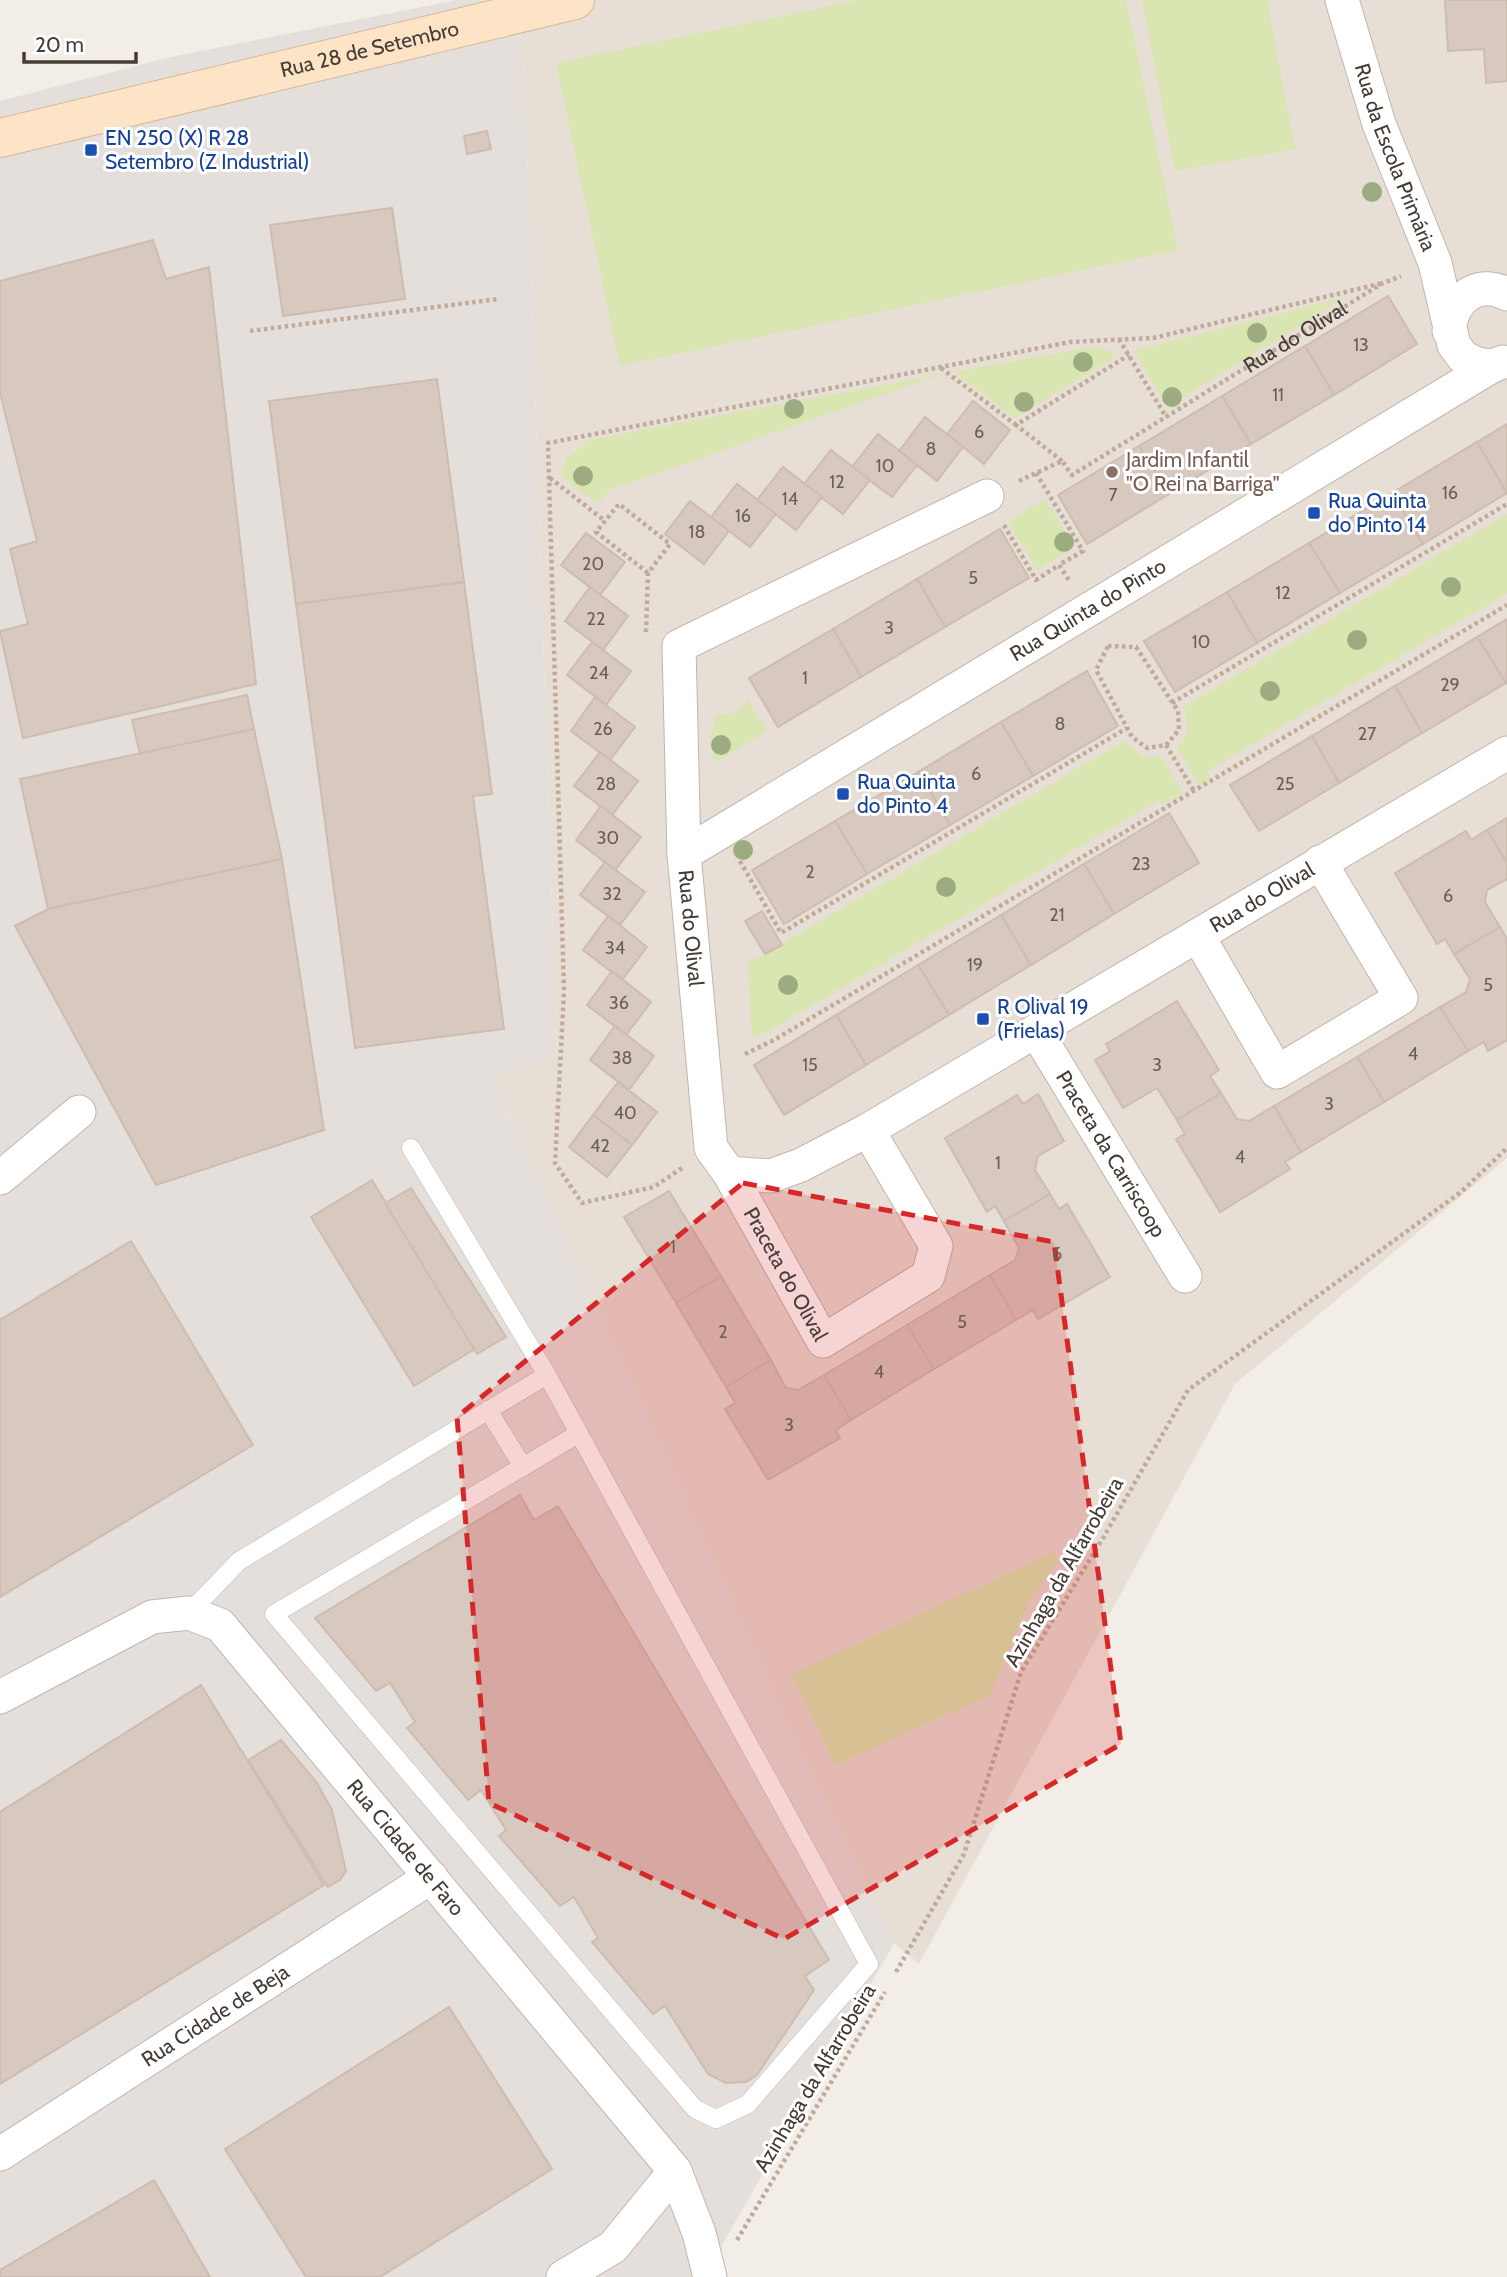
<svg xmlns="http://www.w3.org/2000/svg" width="1507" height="2277" viewBox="0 0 1507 2277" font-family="Cabin,sans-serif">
  <rect width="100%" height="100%" fill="#f3ede7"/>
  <path fill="#e7ded5" d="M513,0H1507V1158L1235,1384L919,1964L894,1943L817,1789L491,1076L557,1057L524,54Z"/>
  <path fill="#e5dfdc" d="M457,0H513L524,54L557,1058L491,1076L817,1789L894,1943L704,2277H0V101L171,57Z"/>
  <g fill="#d9e6b1">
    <path d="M859,0H1126L1178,250L620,366L556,63Z"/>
    <path d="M1142,0H1267L1295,149L1175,171Z"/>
    <path d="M1346,297L1167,407L1134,351Z"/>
    <path d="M1098,346L1117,356L1015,418L954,372Z"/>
    <path d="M943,374L609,490L597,504L560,475L567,458L589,440Z"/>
    <path d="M1045,499L1075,547L1037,570L1008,521Z"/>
    <path d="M1507,514V593L1207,771L1211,778L1199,785L1177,747C1190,735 1189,722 1183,707Z"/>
    <path d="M748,700L767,731L715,763L710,742L716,715L735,713Z"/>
    <path d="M1124,741L1142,756L1162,757L1183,793L1164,805L1159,800L769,1031L752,1037L748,964Z"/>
    <path d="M1054,1552L1058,1560L1028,1604L990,1695L835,1765L792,1674Z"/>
  </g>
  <g fill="#d7c9c0" stroke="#cfbcb0" stroke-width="2">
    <path d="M1445,0H1507V81L1486,83L1484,49L1448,51Z"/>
    <path d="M487,131L491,149L467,154L464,136Z"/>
    <path d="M392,208L405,299L283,316L270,225Z"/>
    <path d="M153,240L166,279L209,267L256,684L23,738L0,631L28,624L10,549L37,541L0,393V281Z"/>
    <path d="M1388,296L1417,344L1334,395L1305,346Z"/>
    <path d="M1305,346L1334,395L1251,444L1222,396Z"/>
    <path d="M437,379L464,582L296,604L269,401Z"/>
    <path d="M1222,396L1251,444L1169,494L1139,446Z"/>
    <path d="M973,401L1010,430L984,464L947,434Z"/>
    <path d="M925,417L963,447L937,481L899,451Z"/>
    <path d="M1507,424V493L1477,442Z"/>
    <path d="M878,434L917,465L892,497L852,467Z"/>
    <path d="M1477,442L1507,493L1423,544L1392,493Z"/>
    <path d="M1139,446L1169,494L1087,544L1058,495Z"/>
    <path d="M831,450L870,480L843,514L804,484Z"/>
    <path d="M783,467L822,497L796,530L757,500Z"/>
    <path d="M737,484L776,514L750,547L711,517Z"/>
    <path d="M1392,493L1423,544L1340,593L1309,543Z"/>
    <path d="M690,501L729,531L704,564L665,534Z"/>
    <path d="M1000,529L1029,578L945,627L917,579Z"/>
    <path d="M586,533L625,562L600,595L561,565Z"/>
    <path d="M1309,543L1340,593L1257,643L1227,592Z"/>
    <path d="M917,579L945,627L861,677L833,629Z"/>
    <path d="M464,582L492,794L473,796L504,1029L355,1048L296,604Z"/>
    <path d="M590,587L628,616L603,650L565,621Z"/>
    <path d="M1227,592L1257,643L1175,692L1144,641Z"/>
    <path d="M1507,619V683H1506L1477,637Z"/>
    <path d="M833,629L861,677L778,727L749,678Z"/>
    <path d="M1477,637L1506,683L1422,733L1395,686Z"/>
    <path d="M592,642L631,671L606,705L567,675Z"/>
    <path d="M1087,671L1118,726L1033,776L1001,722Z"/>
    <path d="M1395,686L1422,733L1339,783L1312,736Z"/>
    <path d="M247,695L254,729L140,754L132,720Z"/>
    <path d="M595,697L635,727L610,760L571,731Z"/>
    <path d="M1001,722L1033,776L950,825L918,772Z"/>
    <path d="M254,729L282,859L48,909L20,779Z"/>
    <path d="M1312,736L1339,783L1259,831L1230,785Z"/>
    <path d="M600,752L638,781L612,815L574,786Z"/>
    <path d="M918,772L950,825L867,874L835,821Z"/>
    <path d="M601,806L641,837L615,870L576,840Z"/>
    <path d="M1169,813L1199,863L1114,914L1084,864Z"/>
    <path d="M1507,818V863L1487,830Z"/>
    <path d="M835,821L867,874L784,924L752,870Z"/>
    <path d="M1487,830L1507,863V879L1487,890L1485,902L1500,927L1454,954L1445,939L1437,944L1395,873L1466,831L1471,840Z"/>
    <path d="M282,859L324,1130L156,1185L15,926L48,909Z"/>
    <path d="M605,862L645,892L620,925L580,895Z"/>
    <path d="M1084,864L1114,914L1031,965L1001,915Z"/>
    <path d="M762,911L782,945L765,954L745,921Z"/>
    <path d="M1001,915L1031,965L949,1015L918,965Z"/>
    <path d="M608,916L647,947L622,980L583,950Z"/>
    <path d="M1500,927L1507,939V1040L1488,1051L1484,1042L1468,1051L1440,1007L1466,992L1470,979L1454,954Z"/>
    <path d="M918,965L949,1015L866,1065L836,1015Z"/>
    <path d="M612,971L651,1002L626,1035L587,1005Z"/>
    <path d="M1177,1001L1219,1070L1210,1076L1221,1093L1177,1120L1157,1088L1123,1108L1095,1060L1110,1051L1106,1044Z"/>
    <path d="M1440,1007L1468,1051L1384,1102L1357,1057Z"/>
    <path d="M836,1015L866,1065L784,1115L754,1065Z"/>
    <path d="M615,1026L654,1056L629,1090L590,1060Z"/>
    <path d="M1357,1057L1384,1102L1301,1152L1274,1106Z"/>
    <path d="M618,1082L657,1112L632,1145L593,1115Z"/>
    <path d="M1221,1093L1237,1119L1249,1121L1274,1106L1301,1152L1285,1162L1290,1169L1220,1212L1176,1139L1185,1134L1177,1120Z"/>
    <path d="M1038,1094L1064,1141L1038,1156L1035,1170L1050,1194L1004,1221L995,1206L987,1212L945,1138L1017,1095L1023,1104Z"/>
    <path d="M593,1115L632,1145L607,1177L569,1147Z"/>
    <path d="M372,1180L475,1349L414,1386L311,1217Z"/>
    <path d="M411,1188L506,1337L477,1354L385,1203Z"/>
    <path d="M669,1191L721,1276L676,1303L624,1217Z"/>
    <path d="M1050,1194L1059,1209L1067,1204L1110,1277L1038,1319L1033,1310L1016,1320L990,1275L1015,1260L1019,1248L1004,1221Z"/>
    <path d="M131,1241L253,1445L0,1597V1320Z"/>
    <path d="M990,1275L1016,1320L934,1369L907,1325Z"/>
    <path d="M721,1276L771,1360L726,1387L676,1303Z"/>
    <path d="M907,1325L934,1369L851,1420L824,1375Z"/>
    <path d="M771,1360L785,1387L798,1390L824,1375L851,1420L836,1430L840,1438L768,1480L725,1409L735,1403L726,1387Z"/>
    <path d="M520,1495L534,1520L558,1506L829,1960L805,1976L814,1990L757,2075L746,2082L726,2083L708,2074L665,2006L653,2014L592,1942L598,1938L574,1897L560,1906L499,1836L506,1830L481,1790L468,1800L407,1728L415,1722L390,1683L376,1691L315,1618Z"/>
    <path d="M201,1685L324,1885L0,2084V1812Z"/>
    <path d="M281,1740L317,1783L332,1810L346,1871L340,1880L328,1887L248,1760Z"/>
    <path d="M449,2007L552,2169L380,2277H306L225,2149Z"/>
    <path d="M154,2180L210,2277H0V2270Z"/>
  </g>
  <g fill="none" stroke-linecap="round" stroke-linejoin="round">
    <defs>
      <g id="lane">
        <path d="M411,1148L547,1375"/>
        <path d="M488,1410L523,1467"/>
        <path d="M189,1613L239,1561L547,1375L869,1964L748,2104L716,2119L695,2109L274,1614L578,1434"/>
      </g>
      <g id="street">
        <path id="s2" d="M1342,0L1379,124L1435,263L1454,345L1463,357L1477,364L1492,366L1503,362"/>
        <path d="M1449,331C1452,300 1476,278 1507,294"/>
        <path id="s3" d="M987,496L679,646L684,854L711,1148L729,1173L771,1176L801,1165L868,1130L1507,753"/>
        <path id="s4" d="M684,854L1492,366"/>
        <path d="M1198,936L1277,1072L1401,998L1320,862"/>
        <path id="s5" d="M1036,1031L1185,1276"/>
        <path id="s6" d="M729,1173L823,1341L928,1276L936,1246L868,1130"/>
        <path d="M0,1178L79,1112"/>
        <path id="s7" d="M0,1697L152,1617L189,1613L220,1625L675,2171L699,2233L710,2277"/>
        <path id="s8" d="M0,2154L431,1877"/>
        <path d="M563,2277L613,2247L675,2171"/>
      </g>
      <g id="secondary">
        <path id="s9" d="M0,138L575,0"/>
      </g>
    </defs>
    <use href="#lane" stroke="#c1b5ad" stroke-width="19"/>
    <use href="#street" stroke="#c1b5ad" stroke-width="35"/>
    <use href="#secondary" stroke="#d5b99a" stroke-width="40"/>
    <g stroke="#c0ab9b" stroke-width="4.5" stroke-dasharray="3.5 3.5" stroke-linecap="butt">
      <path d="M250,331L498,299"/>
      <path d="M1119,339L1166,417"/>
      <path d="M941,368L1016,425"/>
      <path d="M1062,461L1016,425L1129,355"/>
      <path d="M1036,473L1083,551L1059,565L1070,582"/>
      <path d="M550,478L605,521"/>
      <path id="s1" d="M1019,481L1062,461L1072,475L1383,283L1401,276"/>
      <path d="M1004,525L1036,580L1059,565"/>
      <path d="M646,632L648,573L670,544L619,504L596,532L648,573"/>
      <path d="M1108,646L1136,647L1178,711L1179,730L1166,745L1147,748L1132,737L1096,670Z"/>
      <path d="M1172,703L1507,504"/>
      <path d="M1166,745L1194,791"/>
      <path d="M740,861L781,933L1127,728"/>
      <path d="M745,1054L774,1040L1507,605"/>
      <path d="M682,1168L654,1187L582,1203L555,1163L564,991L548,443L1070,342L1153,338L1383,283"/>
      <path d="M896,1972L964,1854L1021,1672L1103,1538L1188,1390L1461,1192L1507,1148"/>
      <path d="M737,2240L885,1992"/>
    </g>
    <use href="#lane" stroke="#fff" stroke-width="18"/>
    <use href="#street" stroke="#fff" stroke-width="33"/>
    <use href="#secondary" stroke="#fde4c7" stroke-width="38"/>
  </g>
  <g fill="#9dac80">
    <circle cx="1372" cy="192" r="10"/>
    <circle cx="1257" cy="333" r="10"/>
    <circle cx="1083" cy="362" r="10"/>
    <circle cx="1172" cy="397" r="10"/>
    <circle cx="1024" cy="402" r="10"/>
    <circle cx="794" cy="409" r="10"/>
    <circle cx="583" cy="476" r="10"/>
    <circle cx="1064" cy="542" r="10"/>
    <circle cx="1451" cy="587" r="10"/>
    <circle cx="1357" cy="640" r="10"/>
    <circle cx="1270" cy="691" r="10"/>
    <circle cx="721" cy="745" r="10"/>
    <circle cx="743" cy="850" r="10"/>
    <circle cx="946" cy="887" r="10"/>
    <circle cx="788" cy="985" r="10"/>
  </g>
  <path fill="#d62828" fill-opacity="0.2" stroke="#d62828" stroke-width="5" stroke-dasharray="14 9" stroke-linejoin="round" d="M743,1183L1054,1242L1121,1744L784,1939L489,1803L457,1417Z"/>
  <g fill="#1a4fb4" stroke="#fff" stroke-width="2.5">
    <rect x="84" y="143" width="14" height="14" rx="3.5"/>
    <rect x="1307" y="506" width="14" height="14" rx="3.5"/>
    <rect x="836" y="787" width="14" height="14" rx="3.5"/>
    <rect x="976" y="1012" width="14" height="14" rx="3.5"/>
  </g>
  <circle fill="#8d6e63" stroke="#fff" stroke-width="2.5" cx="1112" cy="472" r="7"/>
  <g text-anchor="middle" stroke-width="6" stroke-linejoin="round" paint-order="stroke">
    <g font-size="18" fill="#6a5f58">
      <text x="1361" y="351">13</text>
      <text x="1278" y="401">11</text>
      <text x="979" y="438">6</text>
      <text x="931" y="455">8</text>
      <text x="885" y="472">10</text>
      <text x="837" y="488">12</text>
      <text x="1450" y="499">16</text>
      <text x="1113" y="501">7</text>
      <text x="790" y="505">14</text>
      <text x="743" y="522">16</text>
      <text x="697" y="538">18</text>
      <text x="593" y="570">20</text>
      <text x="973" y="584">5</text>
      <text x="1283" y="599">12</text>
      <text x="596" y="625">22</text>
      <text x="889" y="634">3</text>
      <text x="1201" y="648">10</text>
      <text x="599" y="679">24</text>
      <text x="805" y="684">1</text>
      <text x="1450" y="691">29</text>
      <text x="1060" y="730">8</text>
      <text x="603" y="735">26</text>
      <text x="1367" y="740">27</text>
      <text x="976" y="780">6</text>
      <text x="606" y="790">28</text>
      <text x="1285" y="790">25</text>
      <text x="608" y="844">30</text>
      <text x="1141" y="870">23</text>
      <text x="810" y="878">2</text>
      <text x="612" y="900">32</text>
      <text x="1448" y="902">6</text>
      <text x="1057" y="921">21</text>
      <text x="615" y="954">34</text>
      <text x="975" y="971">19</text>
      <text x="1488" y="991">5</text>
      <text x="619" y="1009">36</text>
      <text x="1413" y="1060">4</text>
      <text x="622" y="1064">38</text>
      <text x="810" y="1071">15</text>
      <text x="1157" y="1071">3</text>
      <text x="1329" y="1110">3</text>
      <text x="625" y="1119">40</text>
      <text x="600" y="1152">42</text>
      <text x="1240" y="1163">4</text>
      <text x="998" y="1169">1</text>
      <text x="673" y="1253">1</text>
      <text x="1057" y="1260">6</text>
      <text x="962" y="1328">5</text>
      <text x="723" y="1338">2</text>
      <text x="879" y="1378">4</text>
      <text x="789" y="1431">3</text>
    </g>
    <g font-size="21" fill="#463c36" stroke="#fff">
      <text dy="7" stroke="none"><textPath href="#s9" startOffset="380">Rua 28 de Setembro</textPath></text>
      <text dy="7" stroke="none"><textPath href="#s2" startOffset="166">Rua da Escola Primária</textPath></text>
      <text dy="7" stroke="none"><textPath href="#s1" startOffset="327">Rua do Olival</textPath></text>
      <text dy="7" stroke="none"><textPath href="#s4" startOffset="472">Rua Quinta do Pinto</textPath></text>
      <text dy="7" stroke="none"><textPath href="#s3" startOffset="1484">Rua do Olival</textPath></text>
      <text dy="7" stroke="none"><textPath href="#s3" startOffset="625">Rua do Olival</textPath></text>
      <text dy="7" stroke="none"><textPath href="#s5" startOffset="144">Praceta da Carriscoop</textPath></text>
      <text dy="7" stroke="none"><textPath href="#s6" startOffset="116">Praceta do Olival</textPath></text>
      <text transform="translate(1064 1572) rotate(-60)" y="7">Azinhaga da Alfarrobeira</text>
      <text dy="7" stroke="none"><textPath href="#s7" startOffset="532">Rua Cidade de Faro</textPath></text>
      <text dy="7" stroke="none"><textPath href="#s8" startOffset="256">Rua Cidade de Beja</textPath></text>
      <text transform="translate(815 2078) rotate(-59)" y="7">Azinhaga da Alfarrobeira</text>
    </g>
    <g font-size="21" fill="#164399" stroke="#fff" text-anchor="start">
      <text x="105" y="145">EN 250 (X) R 28<tspan x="105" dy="24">Setembro (Z Industrial)</tspan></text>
      <text x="1328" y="508">Rua Quinta<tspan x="1328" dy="24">do Pinto 14</tspan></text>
      <text x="857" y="789">Rua Quinta<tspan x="857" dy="24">do Pinto 4</tspan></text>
      <text x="997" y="1014">R Olival 19<tspan x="997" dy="24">(Frielas)</tspan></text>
    </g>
    <g font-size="21" fill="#785e54" stroke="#fff" text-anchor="start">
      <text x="1126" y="467">Jardim Infantil<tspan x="1126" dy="24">"O Rei na Barriga"</tspan></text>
    </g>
  </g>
  <path d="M24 52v10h112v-10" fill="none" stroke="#463c36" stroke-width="3.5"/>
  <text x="35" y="52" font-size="21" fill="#463c36" stroke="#ffffff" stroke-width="5" paint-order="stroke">20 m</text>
</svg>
